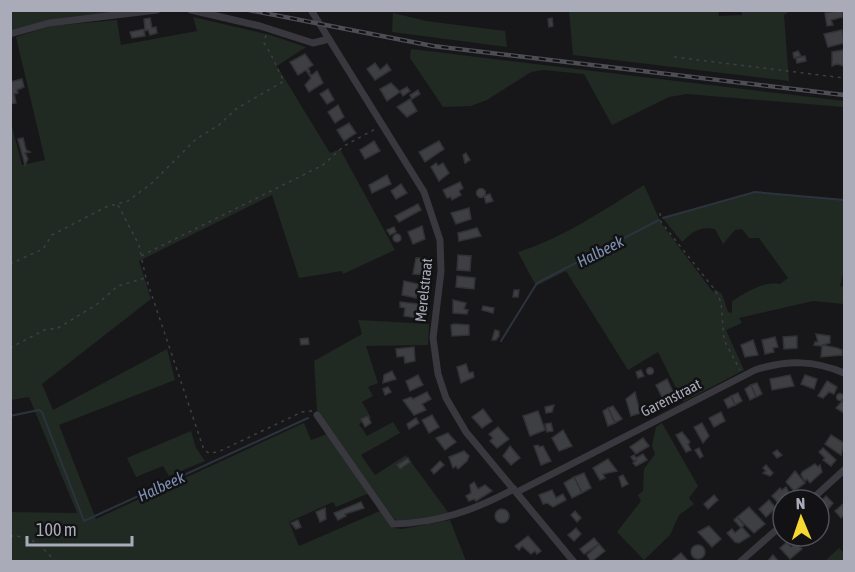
<svg xmlns="http://www.w3.org/2000/svg" width="855" height="572" viewBox="0 0 855 572" font-family="'Asap Condensed',sans-serif">
  <rect width="100%" height="100%" fill="#171719"/>
  <g fill="#212923">
    <path d="M718,10L719,16L742,15V11H790L784,15L789,81L573,55L569,11Z"/>
    <path d="M10,11H145L75,16L11,31Z"/>
    <path d="M393,13L426,21L505,31L507,47L392,32Z"/>
    <path d="M193,17L270,35L306,47L277,66L330,153L340,149L395,250L343,274L342,271L299,278L272,195L139,261L151,299L42,384L53,410L167,349L175,380L59,425L96,519L304,423L311,440L327,434L369,493L336,507L333,502L289,522L299,546L380,511L394,528L402,529L450,520L466,561H11V512L77,513L29,397L11,400L10,119L22,165L45,160L16,37L50,26L117,20L121,45L197,31Z"/>
    <path d="M411,49L844,101V107L687,94L669,97L612,125L584,74L543,70L531,72L487,100L471,106L443,107L410,58Z"/>
    <path d="M644,185L661,223L713,292L715,289L722,294L728,312L732,313V301C745,294 764,280 780,284L788,278L759,238H749L742,229L735,230L723,244L715,229C700,226 692,232 682,242L662,217L756,192L844,200V270L840,286L844,287V304L813,301L739,318L742,323L726,330L744,370L683,402L658,352L628,370L566,271L536,286L518,252C563,238 604,210 644,185Z"/>
    <path d="M358,320L429,324L428,345L366,346L378,383L368,387L373,396L362,402L371,418L359,424L367,436L393,422L400,433L361,455L375,475L406,455L450,515L403,523L394,519L317,410L314,361L362,334Z"/>
    <path d="M662,423L698,486L689,498L694,504L679,515L670,535L644,560L617,532L641,501L638,495L643,491L644,469L655,454L652,446L656,427Z"/>
    <path d="M191,431L196,448L205,461L169,476L163,466L136,477L127,458Z"/>
    <path d="M839,548L844,553V561H825Z"/>
  </g>
  <g fill="none" stroke-linecap="round" stroke-linejoin="round">
    <g stroke="#2c333e" stroke-width="2">
      <path d="M663,218L755,192L844,200"/>
      <path d="M501,341L537,283L659,220"/>
      <path d="M10,416L39,410L42,412L84,521L308,418"/>
    </g>
  </g>
  <g fill="#3e3f43" stroke="#323135" stroke-width="1.5">
    <path d="M842,10L843,17L831,20L833,25L827,26L825,13Z"/>
    <path d="M150,18L152,28L156,27L157,33L150,35L148,30L144,31L145,36L132,38L130,32L145,29L144,19Z"/>
    <path d="M552,18L553,26L549,27L548,19Z"/>
    <path d="M842,30L844,43L828,47L824,34Z"/>
    <path d="M844,50V66L837,64L832,66V52Z"/>
    <path d="M798,51L801,56L794,58L793,53Z"/>
    <path d="M305,54L313,65L308,68L310,72L308,73L306,70L298,75L290,62Z"/>
    <path d="M805,56L806,61L797,63L796,58Z"/>
    <path d="M375,63L380,70L387,64L391,70L375,80L367,69Z"/>
    <path d="M317,71L323,83L309,92L305,85L311,78L308,73L312,75Z"/>
    <path d="M22,79L24,87L17,90L18,93L14,94L16,103L10,104V82Z"/>
    <path d="M391,83L400,92L387,101L380,89Z"/>
    <path d="M407,87L410,91L403,96L400,91Z"/>
    <path d="M328,89L334,100L327,104L320,94Z"/>
    <path d="M418,90L420,94L412,99L410,95Z"/>
    <path d="M410,99L417,111L407,117L397,107Z"/>
    <path d="M338,105L344,117L335,123L328,112Z"/>
    <path d="M349,123L356,133L344,141L337,130Z"/>
    <path d="M23,138L26,150L30,152L25,153L28,159L25,165L18,139Z"/>
    <path d="M374,141L380,151L365,159L360,150Z"/>
    <path d="M439,141L444,149L425,162L419,152Z"/>
    <path d="M466,153L470,160L465,163L463,155Z"/>
    <path d="M436,163L438,166L443,163L449,173L439,181L431,167Z"/>
    <path d="M387,175L391,184L372,193L369,185Z"/>
    <path d="M460,182L463,188L459,191L461,195L452,200L451,197L447,198L443,190Z"/>
    <path d="M401,184L407,193L396,199L391,191Z"/>
    <circle cx="481" cy="193" r="4.5"/>
    <path d="M490,194L493,201L486,203L484,196Z"/>
    <path d="M418,204L421,210L399,222L395,216Z"/>
    <path d="M469,208L471,219L456,224L451,213Z"/>
    <path d="M422,226L425,239L413,244L408,232Z"/>
    <path d="M394,227L396,232L390,235L387,230Z"/>
    <path d="M477,228L481,236L459,241L458,233Z"/>
    <circle cx="397" cy="238" r="4"/>
    <path d="M458,255L471,256L470,271L457,270Z"/>
    <path d="M416,258H428L427,275L413,274Z"/>
    <path d="M457,276L475,278L474,289L456,287Z"/>
    <path d="M404,281L418,284L416,298L402,295Z"/>
    <path d="M514,290H519L518,297H513Z"/>
    <path d="M453,300L466,303L464,309L468,310L467,314L453,313Z"/>
    <path d="M400,302L418,304L416,318L404,316L405,308L400,307Z"/>
    <path d="M483,306L494,308L493,313L482,310Z"/>
    <path d="M454,324L469,325V335L452,336L451,325Z"/>
    <path d="M495,330L499,331V336L496,340H492Z"/>
    <path d="M816,334L830,336V343L822,345L837,348L842,350V355L821,357L822,346L814,345L815,342H818Z"/>
    <path d="M797,336V348L784,349L783,337Z"/>
    <path d="M775,337L778,347L773,348L774,352L765,354L762,340Z"/>
    <path d="M308,338L309,344L301,345L300,339Z"/>
    <path d="M753,340L758,355L745,357L741,345Z"/>
    <path d="M414,347L415,361L405,363L404,356L397,357L396,349Z"/>
    <path d="M466,364L469,373L473,372L474,377L461,383L457,367Z"/>
    <circle cx="650" cy="371" r="3.5"/>
    <path d="M641,370L644,376L638,378L636,372Z"/>
    <path d="M392,371L396,379L383,383L384,375Z"/>
    <path d="M418,375L423,385L410,391L406,381Z"/>
    <path d="M790,375L794,386L772,390L770,379Z"/>
    <path d="M805,375L817,379L814,389L801,384Z"/>
    <path d="M667,379L673,392L662,397L656,385Z"/>
    <path d="M827,381L837,387L834,394L829,392L823,398L818,396Z"/>
    <path d="M757,383L762,394L756,397L751,385Z"/>
    <path d="M751,385L756,397L750,400L745,389Z"/>
    <path d="M388,387L391,392L385,395L383,389Z"/>
    <path d="M427,392L431,399L422,404L426,410L414,415L403,400L411,397L413,399Z"/>
    <path d="M635,392L640,413L631,416L626,399Z"/>
    <path d="M738,393L742,401L735,405L731,396Z"/>
    <circle cx="840" cy="397" r="3.5"/>
    <path d="M731,396L735,405L728,408L724,400Z"/>
    <path d="M844,399V413L836,408Z"/>
    <path d="M554,405L552,412L546,413L545,407Z"/>
    <path d="M613,406L622,419L615,423L608,408Z"/>
    <path d="M608,408L615,423L608,426L603,411Z"/>
    <path d="M483,409L492,421L482,428L472,417Z"/>
    <path d="M538,411L545,430L530,436L523,416Z"/>
    <path d="M721,412L725,421L714,427L709,418Z"/>
    <path d="M432,415L439,427L429,433L422,420Z"/>
    <path d="M368,416L371,423L365,427L361,419Z"/>
    <path d="M416,418L419,423L409,429L407,424Z"/>
    <path d="M551,423L553,431L547,432L545,424Z"/>
    <path d="M702,423L709,436L703,443L694,427Z"/>
    <path d="M498,427L509,439L497,448L490,441L493,438L489,434Z"/>
    <path d="M563,430L572,446L559,451L552,438Z"/>
    <path d="M682,432L690,442L688,444L691,450L686,452L676,435Z"/>
    <path d="M448,433L456,442L445,450L436,438Z"/>
    <path d="M831,435L844,443L841,455L825,444Z"/>
    <path d="M643,438L649,446L636,454L630,447Z"/>
    <path d="M538,445L539,447L543,446L551,461L541,465L534,446Z"/>
    <path d="M510,446L520,458L511,465L503,456Z"/>
    <path d="M699,448L703,456L700,458L695,450Z"/>
    <path d="M823,448L836,460L831,466L823,460L825,458L819,452Z"/>
    <path d="M777,450L782,455L777,458L773,453Z"/>
    <path d="M464,451L469,456L467,461L458,469L456,466L453,468L449,457Z"/>
    <path d="M643,454L647,460L636,466L633,463L637,460L634,461L631,457L634,455L636,458Z"/>
    <path d="M408,458L410,462L400,469L397,465Z"/>
    <path d="M608,459L617,471L603,474L605,478L600,480L593,468Z"/>
    <path d="M440,461L444,465L434,474L431,470Z"/>
    <path d="M815,464L818,467L820,465L822,472L810,483L807,479L805,481L801,475L802,472Z"/>
    <path d="M766,465L773,473L770,476L763,473L766,471L763,468Z"/>
    <path d="M795,471L805,483L794,491L786,482Z"/>
    <path d="M584,473L591,488L582,493L574,477Z"/>
    <path d="M623,475L628,484L622,487L619,477Z"/>
    <path d="M574,477L582,493L572,498L564,483Z"/>
    <path d="M474,482L478,489L485,485L492,491L476,501L474,499L469,501L466,496L471,493L470,485Z"/>
    <path d="M786,487L792,498L783,500L782,507L772,496L780,488L782,490Z"/>
    <path d="M552,490L556,498L563,494L566,500L553,507L547,503L543,504L539,495Z"/>
    <path d="M714,495L718,500L708,509L704,504Z"/>
    <path d="M826,496L833,503L819,521V503Z"/>
    <path d="M769,500L776,508L766,517L759,509Z"/>
    <path d="M361,502L364,508L345,514L346,516L338,520L334,513Z"/>
    <path d="M843,504L844,515L841,518L835,511Z"/>
    <path d="M749,507L765,524L754,533L737,517Z"/>
    <path d="M325,508L326,519L320,522L316,512Z"/>
    <circle cx="502" cy="516" r="7"/>
    <path d="M575,511L581,518L577,522L571,515Z"/>
    <path d="M737,517L744,525L741,528L734,520Z"/>
    <path d="M298,520L301,527L296,529L291,523Z"/>
    <path d="M709,526L721,539L712,547L698,532Z"/>
    <path d="M742,527L750,536L739,543L735,542L727,533L732,529L735,533Z"/>
    <path d="M576,528L581,534L574,541L568,535Z"/>
    <path d="M528,536L541,551L537,554L535,551L531,554L522,546L519,550L515,546Z"/>
    <path d="M594,538L599,544L584,554L580,549Z"/>
    <path d="M787,542L791,547L796,542L802,549L790,559L780,548Z"/>
    <path d="M599,544L605,551L591,562L587,555Z"/>
    <circle cx="698" cy="552" r="7"/>
    <path d="M681,553L689,562L671,561Z"/>
    <path d="M773,555L779,562H767Z"/>
  </g>
  <g fill="none" stroke-linecap="round" stroke-linejoin="round">
    <g stroke="#3e3e45" stroke-width="1.5" stroke-dasharray="3 4.5" stroke-linecap="butt">
      <path d="M674,57L844,78"/>
      <path d="M118,205L139,245L141,255"/>
      <path d="M660,213L661,222L715,290L721,302L724,340L740,370"/>
      <path d="M10,264L43,249L52,235L106,207L128,201L152,183L196,139L219,125L236,109L284,81C276,67 273,56 264,43L266,35"/>
      <path d="M10,348L44,330L58,328L96,305L118,286L145,278"/>
      <path d="M312,411L302,412L218,452L209,453L204,450L146,278L141,256L323,165L344,146L377,128"/>
      <path d="M10,536C32,535 42,547 56,562"/>
    </g>
    <g stroke="#38383e" stroke-width="7">
      <path d="M191,10L260,26L313,43L329,39"/>
      <path d="M311,10L424,192L440,240L441,271L433,338L438,374L446,398L466,432L574,562"/>
      <path d="M10,34L49,23L157,10"/>
      <path d="M317,415L393,524C438,523 475,510 514,489"/>
      <path d="M517,492L755,370C787,360 814,360 844,373"/>
      <path d="M811,500L844,470"/>
      <path d="M740,562L783,524"/>
    </g>
    <defs>
      <path id="rail" d="M249,10L433,46L844,95"/>
    </defs>
    <use href="#rail" stroke="#4d4d55" stroke-width="4.5"/>
    <use href="#rail" stroke="#121214" stroke-width="2" stroke-dasharray="7" stroke-linecap="butt"/>
  </g>
  <g text-anchor="middle" stroke-width="5" stroke-linejoin="round" paint-order="stroke">
    <g font-size="15" fill="#a9abb9" stroke="#121214">
      <text transform="translate(424 290) rotate(-84)" y="5">Merelstraat</text>
      <text transform="translate(671 398) rotate(-27)" y="5">Garenstraat</text>
    </g>
    <g font-size="16" font-style="italic" fill="#7f92b5" stroke="#121214">
      <text transform="translate(600 251) rotate(-27)" y="6">Halbeek</text>
      <text transform="translate(161 486) rotate(-25)" y="6">Halbeek</text>
    </g>
  </g>
  <rect width="855" height="572" fill="none" stroke="#a9abb9" stroke-width="24"/>
  <g transform="translate(801 518) rotate(358)"><circle r="28" fill="#121214" stroke="#4e4f56" stroke-width="1.5"/>
  <path d="M0-4.5L10 22L0 15L-10 22Z" fill="#f7d831"/>
  <text y="-9" font-size="16" font-weight="bold" text-anchor="middle" fill="#a9abb9">N</text>
  </g>
  <path d="M27 536v9h105v-9" fill="none" stroke="#a9abb9" stroke-width="3"/>
  <text x="36" y="536" font-size="18" fill="#a9abb9" stroke="#121214" stroke-width="4.5" paint-order="stroke">100 m</text>
</svg>
